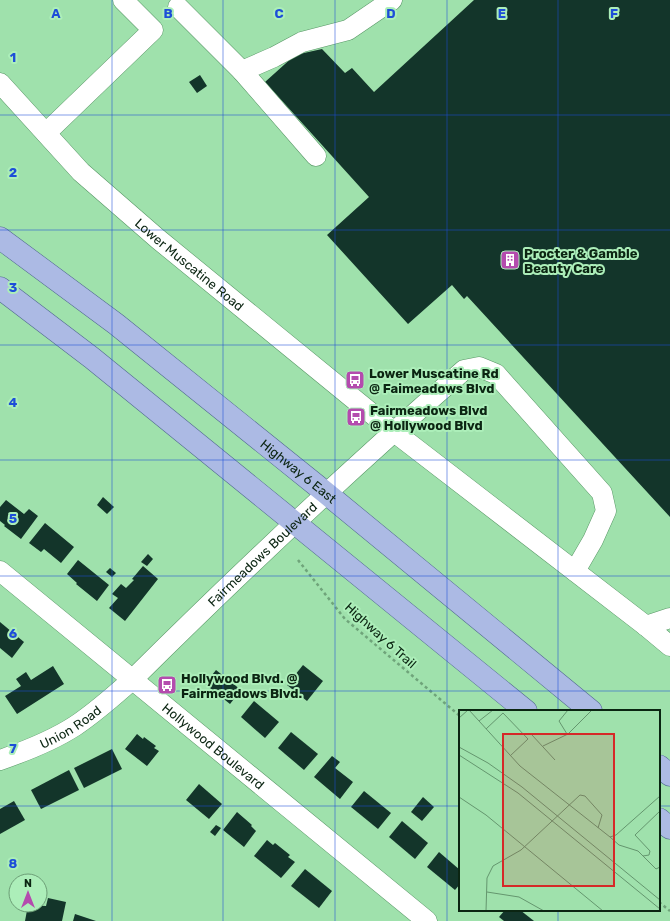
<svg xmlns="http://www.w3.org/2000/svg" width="670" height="921" viewBox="0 0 670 921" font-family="Rubik,sans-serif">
  <rect width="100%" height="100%" fill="#9fe1ac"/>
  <g fill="#13352a">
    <path d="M474,0H670V517L467,296L464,299L452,285L408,324L327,235L369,197L265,82L295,55L322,49L345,73L352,68L374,92Z"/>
    <path d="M200,75L207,86L197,93L189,82Z"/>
    <path d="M103,497L114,507L107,514L97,505Z"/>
    <path d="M6,500L24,514L29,509L38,516L21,539L4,526L5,525L0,521V507Z"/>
    <path d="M45,523L74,547L61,563L44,549L41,552L29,543Z"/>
    <path d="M148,554L153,559L147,566L141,562Z"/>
    <path d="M78,560L109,585L97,601L76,584L77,583L67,574Z"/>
    <path d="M143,566L158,579L125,621L109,608L118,598L112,594L121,584L126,588L134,580L132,579Z"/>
    <path d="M110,568L116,573L112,577L106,572Z"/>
    <path d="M0,622L24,642L12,658L0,648Z"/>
    <path d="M303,665L323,681L307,701L287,685Z"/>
    <path d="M53,666L64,684L17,714L5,696L21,686L16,679L26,672L31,680Z"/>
    <path d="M216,670L241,690L230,704L205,684Z"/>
    <path d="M254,701L279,722L265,738L241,717Z"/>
    <path d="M291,732L318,754L304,770L278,748Z"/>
    <path d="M137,734L143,739L144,737L156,746L154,748L159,751L147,766L125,749Z"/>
    <path d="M112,749L122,769L84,788L74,768Z"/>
    <path d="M332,756L340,762L335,768L353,782L340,799L314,777Z"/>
    <path d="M69,770L79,790L41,809L31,790Z"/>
    <path d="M199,784L222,804L209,819L186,800Z"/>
    <path d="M364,791L391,813L378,829L351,807Z"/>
    <path d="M423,797L434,807L422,821L411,812Z"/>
    <path d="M14,801L25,820L0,834V809Z"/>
    <path d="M237,812L252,825L251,826L256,831L244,847L223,830Z"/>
    <path d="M402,821L428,843L415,859L389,837Z"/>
    <path d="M216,825L221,828L215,836L210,832Z"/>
    <path d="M267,840L273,845L275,843L290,855L288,857L295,862L281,878L254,856Z"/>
    <path d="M439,852L460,870V884L455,890L427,867Z"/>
    <path d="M305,869L332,891L319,908L291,886Z"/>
    <path d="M48,898L66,902L62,921H25L28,905L46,906Z"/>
    <path d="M505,910H520L534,921H504L499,917Z"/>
    <path d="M75,914L96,921H73Z"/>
  </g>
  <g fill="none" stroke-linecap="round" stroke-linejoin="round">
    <defs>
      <g id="minor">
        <path d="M178,7L242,71L316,156"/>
        <path d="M242,71L274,57L302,42L348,30L392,0"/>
        <path id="s1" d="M0,83L81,172L158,239L393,431L646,626L670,618"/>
        <path d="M46,133L153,30L123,0"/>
        <path id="s2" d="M0,571L427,921"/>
        <path d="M646,626L670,646"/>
        <path id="s3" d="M0,760C26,751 52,741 75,726C96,712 114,696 133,679C240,573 350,469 464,370L479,367L496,374L602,493L606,511L593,540L575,571"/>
      </g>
      <g id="major">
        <path id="s4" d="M0,238L116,324L326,493L591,711"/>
        <path d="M0,288L92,358L526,711"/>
        <path d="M659,766L670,775"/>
        <path d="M659,819L670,828"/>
      </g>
    </defs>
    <use href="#minor" stroke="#589766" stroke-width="21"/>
    <use href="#major" stroke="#50688f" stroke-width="23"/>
    <g stroke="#6fa47a" stroke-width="2.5" stroke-dasharray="3 3" stroke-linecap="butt">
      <path d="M298,560L345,619L460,716"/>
      <path d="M659,902L670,911"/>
    </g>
    <use href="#minor" stroke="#fff" stroke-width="20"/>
    <use href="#major" stroke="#acbae4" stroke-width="22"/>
  </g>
  <path fill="none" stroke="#1d4ed8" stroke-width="1" stroke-opacity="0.55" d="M112,0V921M223,0V921M335,0V921M447,0V921M558,0V711M0,115H670M0,230H670M0,345H670M0,460H670M0,576H670M0,691H670M0,806H460M659,806H670M558,910V921"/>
  <defs>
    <symbol id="building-square" viewBox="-11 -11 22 22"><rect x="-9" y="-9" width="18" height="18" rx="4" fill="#b44bae" stroke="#aceeb9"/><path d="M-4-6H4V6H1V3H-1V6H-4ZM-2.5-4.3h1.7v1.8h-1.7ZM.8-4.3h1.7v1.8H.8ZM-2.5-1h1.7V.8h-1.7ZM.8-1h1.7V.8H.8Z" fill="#fff"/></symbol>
    <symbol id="bus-square" viewBox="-11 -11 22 22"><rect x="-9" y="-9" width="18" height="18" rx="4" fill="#b44bae" stroke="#aceeb9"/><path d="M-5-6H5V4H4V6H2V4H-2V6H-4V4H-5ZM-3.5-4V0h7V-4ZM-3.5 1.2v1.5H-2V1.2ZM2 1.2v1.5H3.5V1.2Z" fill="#fff"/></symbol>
  </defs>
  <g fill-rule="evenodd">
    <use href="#building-square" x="499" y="249" width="22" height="22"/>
    <use href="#bus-square" x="344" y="369" width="22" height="22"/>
    <use href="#bus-square" x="345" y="406" width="22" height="22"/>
    <use href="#bus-square" x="156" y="674" width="22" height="22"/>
  </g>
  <g text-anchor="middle" stroke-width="4" stroke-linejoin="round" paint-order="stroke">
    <g font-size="13" font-weight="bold" fill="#0b2512" stroke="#aceeb9" text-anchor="start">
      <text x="524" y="258">Procter &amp; Gamble<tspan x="524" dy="15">Beauty Care</tspan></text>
      <text x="369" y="378">Lower Muscatine Rd<tspan x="369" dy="15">@ Faimeadows Blvd</tspan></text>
      <text x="370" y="415">Fairmeadows Blvd<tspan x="370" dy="15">@ Hollywood Blvd</tspan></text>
      <text x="181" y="683">Hollywood Blvd. @<tspan x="181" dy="15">Fairmeadows Blvd.</tspan></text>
    </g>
    <g font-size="13" fill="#0b2512" stroke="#aceeb9">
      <text dy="5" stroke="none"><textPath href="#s1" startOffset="263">Lower Muscatine Road</textPath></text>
      <text dy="5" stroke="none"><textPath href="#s4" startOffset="379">Highway 6 East</textPath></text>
      <text dy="5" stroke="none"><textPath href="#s3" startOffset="337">Fairmeadows Boulevard</textPath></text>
      <text transform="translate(381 635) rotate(42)" y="5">Highway 6 Trail</text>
      <text dy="5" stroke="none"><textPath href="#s3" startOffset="78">Union Road</textPath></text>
      <text dy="5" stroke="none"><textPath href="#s2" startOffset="276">Hollywood Boulevard</textPath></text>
    </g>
  </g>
  <g transform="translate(459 710)">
    <rect width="201" height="201" fill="#9fe1ac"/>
    <path fill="none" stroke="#64966e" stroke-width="1" d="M10,0L61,56L151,127L157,125L201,86M0,8L9,0M20,11L34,0M27,19L44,3L69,29L51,46M108,24L100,11L109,0M73,25L96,50M84,36L109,24L133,0M0,37L29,53L63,77L201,190M0,45L59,83L201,199M0,87L27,105L144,201M151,127L160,135L179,141L197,159L201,157M184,146L190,145L191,141L176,125L201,101M28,182L60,187L85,201M27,201L28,168L34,156L62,140L121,85L126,86L143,105L139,118"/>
    <path fill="#d62828" fill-opacity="0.15" stroke="#d62828" stroke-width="2" d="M44,24H155V176H44Z"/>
    <rect width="201" height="201" fill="none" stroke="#0b2512" stroke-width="2"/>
  </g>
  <g font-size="13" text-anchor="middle" font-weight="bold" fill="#1d4ed8" stroke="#aceeb9" stroke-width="4" stroke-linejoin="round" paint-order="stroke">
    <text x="56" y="18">A</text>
    <text x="168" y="18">B</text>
    <text x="279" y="18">C</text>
    <text x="391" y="18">D</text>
    <text x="502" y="18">E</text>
    <text x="614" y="18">F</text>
    <text x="13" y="62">1</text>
    <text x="13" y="177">2</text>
    <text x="13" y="292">3</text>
    <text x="13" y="407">4</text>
    <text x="13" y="523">5</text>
    <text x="13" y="638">6</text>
    <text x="13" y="753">7</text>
    <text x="13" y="868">8</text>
  </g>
  <g transform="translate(28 893)"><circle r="19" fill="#aceeb9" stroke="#6c9e76"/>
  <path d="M0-3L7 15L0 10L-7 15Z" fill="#b44bae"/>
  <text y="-6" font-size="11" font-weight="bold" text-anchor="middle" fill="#0b2512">N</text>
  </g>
</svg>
